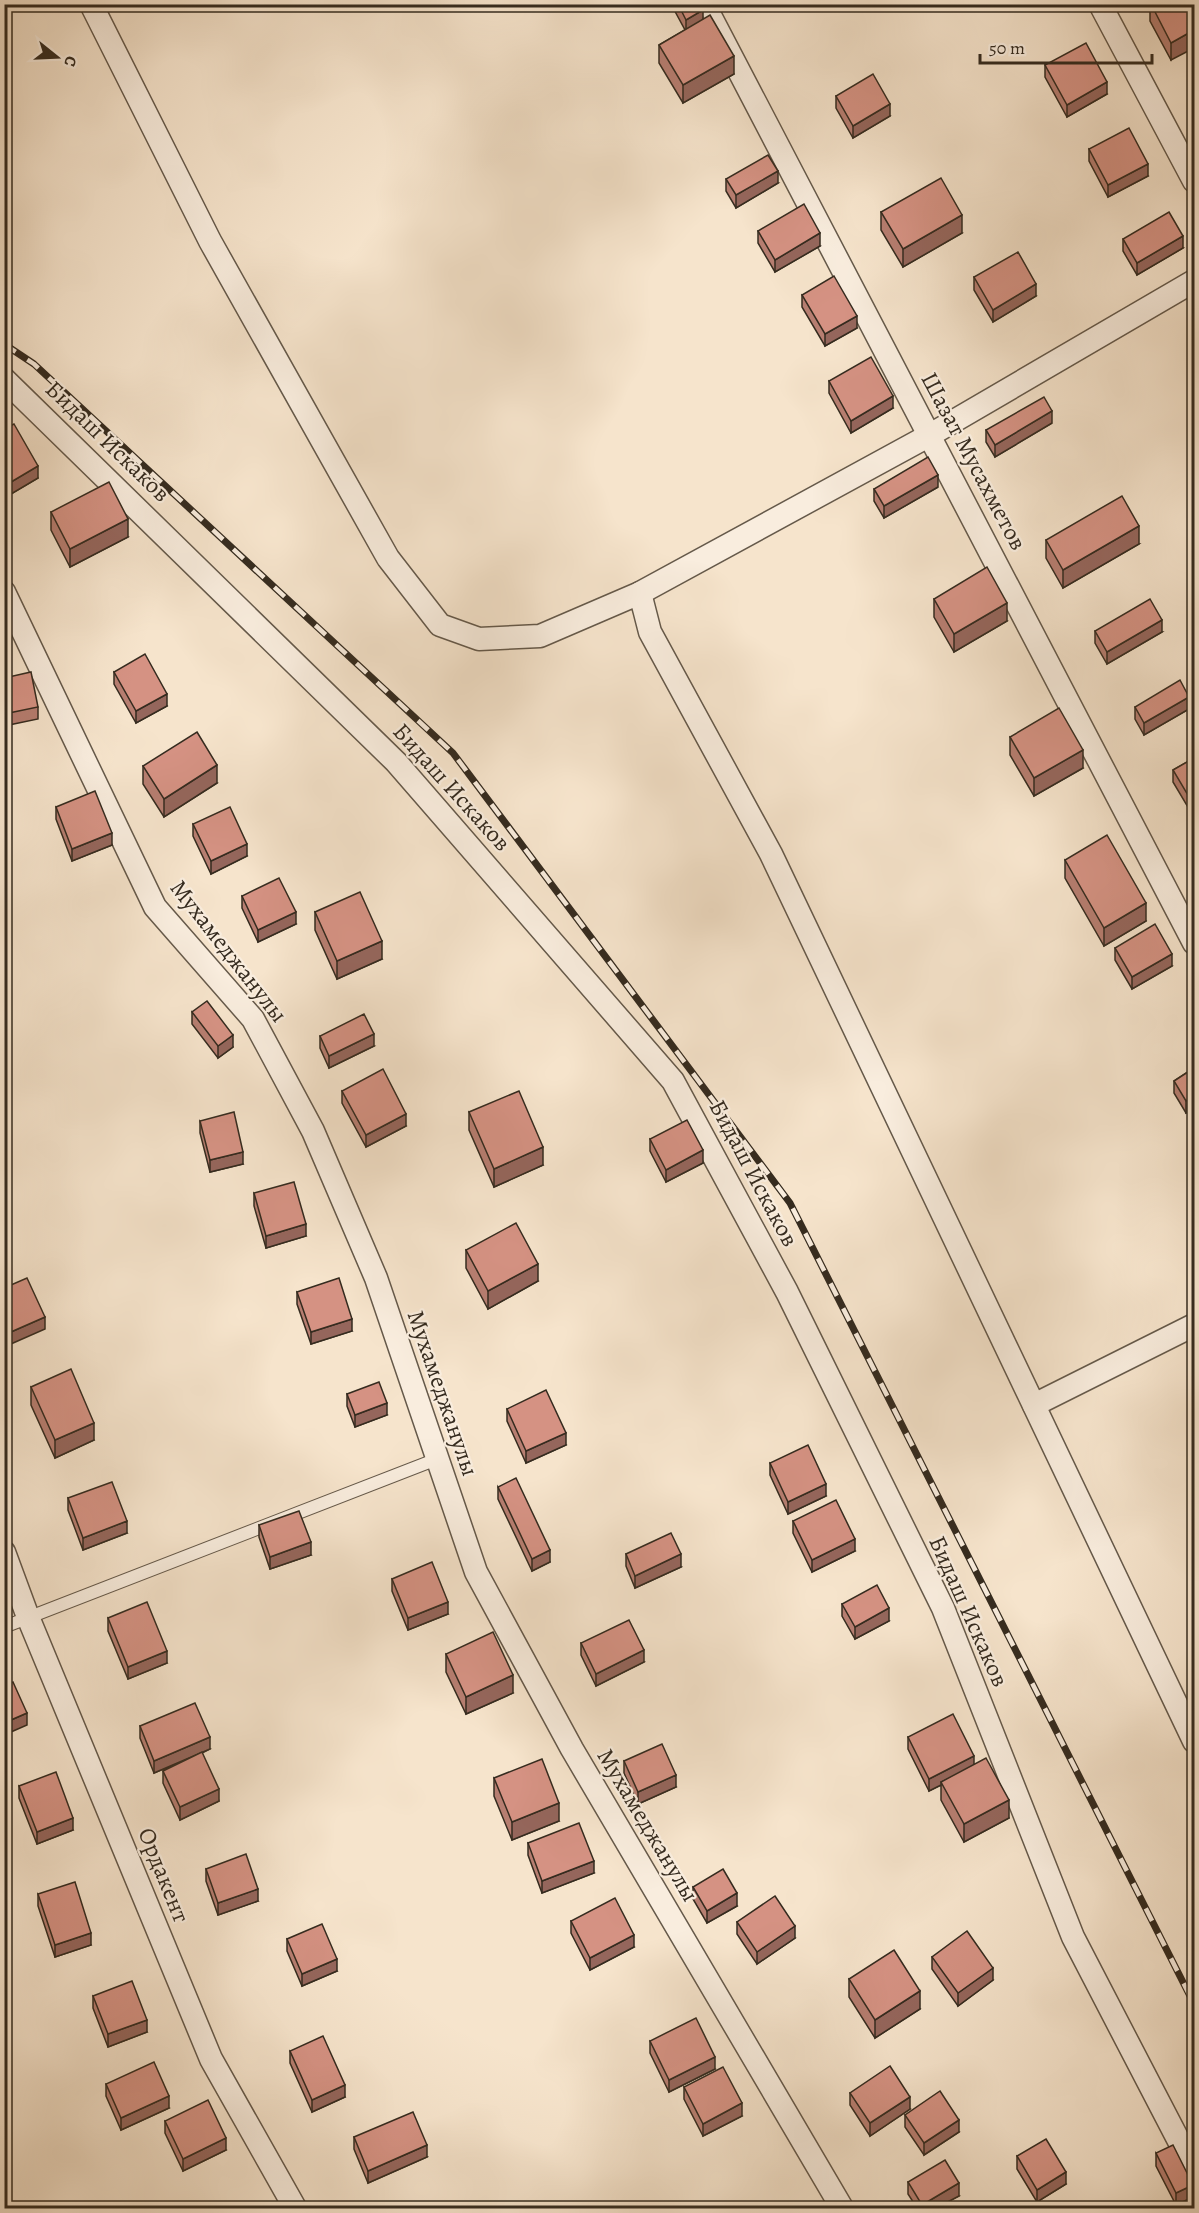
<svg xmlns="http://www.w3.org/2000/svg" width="1199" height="2213" viewBox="0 0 1199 2213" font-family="Alegreya,serif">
  <rect width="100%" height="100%" fill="#f6e4cc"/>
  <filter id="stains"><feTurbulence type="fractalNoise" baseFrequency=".00333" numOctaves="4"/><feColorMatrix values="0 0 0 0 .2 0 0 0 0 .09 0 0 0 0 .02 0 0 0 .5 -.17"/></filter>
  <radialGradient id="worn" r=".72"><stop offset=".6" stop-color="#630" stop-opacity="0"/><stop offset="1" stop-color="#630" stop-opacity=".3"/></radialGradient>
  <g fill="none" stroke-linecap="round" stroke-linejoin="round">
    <defs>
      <path id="service" d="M4,1627L437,1459"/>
      <g id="minor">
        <path d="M91,4L210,241L388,558L440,625L479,639L540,636L640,593L650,632L771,854L1194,1741"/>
        <path d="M704,4L1194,943"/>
        <path d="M1100,4L1194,181"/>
        <path d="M4,379L396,762L673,1081L787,1292L943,1608L1073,1937L1194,2170"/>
        <path d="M4,592L155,907L253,1019L313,1131L376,1278L476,1572L572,1749L842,2208"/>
        <path d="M640,593L930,435L1194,281"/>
        <path d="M1034,1405L1194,1325"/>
        <path d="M4,1552L28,1617L211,2059L295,2208"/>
      </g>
    </defs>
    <use href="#service" stroke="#65594a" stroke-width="14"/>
    <use href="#minor" stroke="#65594a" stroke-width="25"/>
    <use href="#service" stroke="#f9edde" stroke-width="12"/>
    <use href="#minor" stroke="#f9edde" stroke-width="22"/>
    <defs>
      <path id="rail" d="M4,344L34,364L453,753L790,1203L1194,2004"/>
    </defs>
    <use href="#rail" stroke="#352b1f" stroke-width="7"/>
    <use href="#rail" stroke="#f9edde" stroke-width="4.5" stroke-dasharray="14" stroke-linecap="butt"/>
  </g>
  <g fill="#b77e71" stroke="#352b1f" stroke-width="1.5">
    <path d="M671,4H700L703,19L734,74L683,103L659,63V45L685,30Z"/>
    <path d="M1150,4H1194L1171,60L1150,21Z"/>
    <path d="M1045,65L1107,94L1067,117L1045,77Z"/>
    <path d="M836,96L890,116L853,138L836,108Z"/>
    <path d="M1089,149L1148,176L1108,197L1089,161Z"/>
    <path d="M726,179L778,183L736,208L726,191Z"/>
    <path d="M881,212L962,233L903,267L881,230Z"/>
    <path d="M758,231L820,246L775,272L758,243Z"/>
    <path d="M1123,239L1183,248L1137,275L1123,251Z"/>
    <path d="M974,277L1036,296L993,322L974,290Z"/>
    <path d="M802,295L857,328L825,346L802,307Z"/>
    <path d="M829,381L893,408L851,433L829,393Z"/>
    <path d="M1052,423L995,457L986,442V430Z"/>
    <path d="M4,429L38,478L6,497L4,494Z"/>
    <path d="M938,487L884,518L874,501V489Z"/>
    <path d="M51,512L128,537L70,567L51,530Z"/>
    <path d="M1046,540L1139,544L1063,588L1046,558Z"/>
    <path d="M934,599L1007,621L954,652L934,617Z"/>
    <path d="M1095,631L1162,632L1107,664L1095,643Z"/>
    <path d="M114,672L167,706L136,723L114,684Z"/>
    <path d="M4,678L38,707V719L4,726Z"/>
    <path d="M1135,707L1189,709L1144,735L1135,719Z"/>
    <path d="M1010,737L1083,768L1034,796L1010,755Z"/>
    <path d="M1194,758V805L1189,809L1173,782V770Z"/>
    <path d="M143,766L217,783L164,817L143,784Z"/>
    <path d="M56,807L112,845L72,861L56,819Z"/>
    <path d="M193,824L247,856L211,874L193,836Z"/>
    <path d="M1065,860L1146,921L1104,946L1065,878Z"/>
    <path d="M242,896L296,924L258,942L242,908Z"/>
    <path d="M315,912L382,959L337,979L315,930Z"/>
    <path d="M1115,948L1172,966L1132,989L1115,960Z"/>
    <path d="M192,1012L233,1047L218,1058L192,1024Z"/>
    <path d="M320,1036L374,1046L329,1068L320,1048Z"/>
    <path d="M1194,1068V1109L1186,1113L1174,1093V1081Z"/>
    <path d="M342,1091L406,1126L366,1147L342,1103Z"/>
    <path d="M469,1112L543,1165L494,1187L469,1130Z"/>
    <path d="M200,1121L243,1164L210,1172L200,1133Z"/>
    <path d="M650,1139L703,1163L666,1182L650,1151Z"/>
    <path d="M254,1193L306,1236L266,1248L254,1206Z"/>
    <path d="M466,1250L538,1281L488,1309L466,1268Z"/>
    <path d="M297,1292L352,1331L311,1344L297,1304Z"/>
    <path d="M31,1387L94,1440L55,1458L31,1405Z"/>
    <path d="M347,1394L387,1415L355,1427L347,1406Z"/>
    <path d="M507,1409L566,1445L526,1463L507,1421Z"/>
    <path d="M770,1463L826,1496L788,1514L770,1475Z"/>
    <path d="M498,1487L550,1562L532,1571L498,1499Z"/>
    <path d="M68,1498L127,1533L83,1550L68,1510Z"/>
    <path d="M793,1521L855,1551L812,1572L793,1533Z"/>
    <path d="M259,1525L311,1555L270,1569L259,1537Z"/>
    <path d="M626,1554L681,1567L635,1588L626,1566Z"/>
    <path d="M392,1579L448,1614L408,1630L392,1591Z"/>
    <path d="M842,1604L889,1621L855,1639L842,1616Z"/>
    <path d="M108,1618L167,1663L128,1679L108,1631Z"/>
    <path d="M581,1643L644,1662L596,1686L581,1655Z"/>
    <path d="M446,1654L513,1693L466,1714L446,1672Z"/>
    <path d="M140,1726L210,1749L202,1753L219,1801L180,1820L163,1783V1771L189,1758L154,1773L140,1738Z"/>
    <path d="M908,1737L974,1764L1009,1818L964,1842L941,1800V1785L929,1791L908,1749Z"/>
    <path d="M624,1761L676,1787L638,1804L624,1773Z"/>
    <path d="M494,1778L559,1821L512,1840L494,1796Z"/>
    <path d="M19,1786L73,1830L37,1844L19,1798Z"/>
    <path d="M528,1843L594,1873L542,1893L528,1855Z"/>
    <path d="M206,1869L258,1901L218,1915L206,1881Z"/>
    <path d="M693,1887L737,1906L707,1923L693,1899Z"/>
    <path d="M38,1894L91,1945L55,1957L38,1906Z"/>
    <path d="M571,1921L634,1947L590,1970L571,1933Z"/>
    <path d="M737,1922L795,1938L757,1964L737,1934Z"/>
    <path d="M287,1939L337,1971L302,1986L287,1951Z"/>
    <path d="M932,1957L993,1980L958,2006L932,1969Z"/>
    <path d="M849,1979L920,2009L875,2038L849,1997Z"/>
    <path d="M93,1996L147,2032L108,2047L93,2008Z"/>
    <path d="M650,2041L715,2069L669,2092L650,2053Z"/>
    <path d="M290,2051L345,2097L312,2112L290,2063Z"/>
    <path d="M106,2084L169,2108L121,2130L106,2096Z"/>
    <path d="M684,2087L742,2116L703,2136L684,2099Z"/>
    <path d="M850,2093L910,2109L870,2136L850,2105Z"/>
    <path d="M905,2115L959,2132L924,2155L905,2127Z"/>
    <path d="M165,2121L226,2150L183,2171L165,2133Z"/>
    <path d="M354,2137L427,2157L368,2183L354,2149Z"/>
    <path d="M1156,2153L1193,2197L1176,2205L1156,2166Z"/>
    <path d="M1017,2156L1066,2184L1037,2202L1017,2169Z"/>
    <path d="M908,2182L959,2196L936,2208H917L908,2194Z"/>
  </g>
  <g fill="#95665c" stroke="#352b1f" stroke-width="1.5">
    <path d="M703,10V22L686,32V20Z"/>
    <path d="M1194,30V48L1171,60V43Z"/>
    <path d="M734,56V74L683,103V85Z"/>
    <path d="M1107,82V94L1067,117V105Z"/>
    <path d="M890,104V116L853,138V126Z"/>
    <path d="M1148,164V176L1108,197V185Z"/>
    <path d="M778,171V183L736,208V195Z"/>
    <path d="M962,215V233L903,267V249Z"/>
    <path d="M820,233V246L775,272V260Z"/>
    <path d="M1183,236V248L1137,275V263Z"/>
    <path d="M1036,284V296L993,322V310Z"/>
    <path d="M857,316V328L825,346V334Z"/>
    <path d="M893,396V408L851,433V421Z"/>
    <path d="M1052,411V423L995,457V445Z"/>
    <path d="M38,466V478L6,497V485Z"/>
    <path d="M938,475V487L884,518V506Z"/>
    <path d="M128,519V537L70,567V549Z"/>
    <path d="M1139,526V544L1063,588V570Z"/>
    <path d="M1007,603V621L954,652V634Z"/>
    <path d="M1162,620V632L1107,664V652Z"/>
    <path d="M167,694V706L136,723V711Z"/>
    <path d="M1189,697V709L1144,735V723Z"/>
    <path d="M1083,750V768L1034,796V778Z"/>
    <path d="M217,765V783L164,817V799Z"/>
    <path d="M1194,793V805L1189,809V797Z"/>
    <path d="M112,833V845L72,861V849Z"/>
    <path d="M247,844V856L211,874V861Z"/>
    <path d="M1146,903V921L1104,946V928Z"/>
    <path d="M296,912V924L258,942V930Z"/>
    <path d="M382,941V959L337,979V961Z"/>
    <path d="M1172,954V966L1132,989V977Z"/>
    <path d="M374,1034V1046L329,1068V1056Z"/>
    <path d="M233,1035V1047L218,1058V1046Z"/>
    <path d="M1194,1096V1109L1186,1113V1101Z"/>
    <path d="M406,1114V1126L366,1147V1135Z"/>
    <path d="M543,1147V1165L494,1187V1169Z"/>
    <path d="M703,1150V1163L666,1182V1170Z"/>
    <path d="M243,1152V1164L210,1172V1160Z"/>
    <path d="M306,1224V1236L266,1248V1236Z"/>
    <path d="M538,1264V1281L488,1309V1291Z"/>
    <path d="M45,1317V1329L4,1347V1335Z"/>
    <path d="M352,1319V1331L311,1344V1332Z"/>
    <path d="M387,1403V1415L355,1427V1415Z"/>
    <path d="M94,1423V1440L55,1458V1440Z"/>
    <path d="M566,1433V1445L526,1463V1451Z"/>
    <path d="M826,1484V1496L788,1514V1502Z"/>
    <path d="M127,1521V1533L83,1550V1538Z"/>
    <path d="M855,1539V1551L812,1572V1560Z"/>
    <path d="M311,1542V1555L270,1569V1557Z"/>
    <path d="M550,1550V1562L532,1571V1559Z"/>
    <path d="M681,1554V1567L635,1588V1576Z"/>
    <path d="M448,1602V1614L408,1630V1618Z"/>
    <path d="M889,1608V1621L855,1639V1627Z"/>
    <path d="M644,1650V1662L596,1686V1674Z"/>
    <path d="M167,1651V1663L128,1679V1667Z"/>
    <path d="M513,1675V1693L466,1714V1697Z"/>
    <path d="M27,1713V1725L4,1735V1723Z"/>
    <path d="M210,1737V1749L154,1773V1761Z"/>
    <path d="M974,1756V1768L941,1782V1785L929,1791V1779Z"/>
    <path d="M676,1775V1787L638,1804V1792Z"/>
    <path d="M219,1789V1801L180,1820V1807Z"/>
    <path d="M1009,1800V1818L964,1842V1824Z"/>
    <path d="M559,1803V1821L512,1840V1822Z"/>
    <path d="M73,1818V1830L37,1844V1832Z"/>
    <path d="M594,1861V1873L542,1893V1881Z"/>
    <path d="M258,1889V1901L218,1915V1903Z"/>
    <path d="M737,1893V1906L707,1923V1911Z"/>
    <path d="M795,1926V1938L757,1964V1952Z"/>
    <path d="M91,1933V1945L55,1957V1945Z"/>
    <path d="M634,1935V1947L590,1970V1958Z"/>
    <path d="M337,1959V1971L302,1986V1974Z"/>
    <path d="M993,1968V1980L958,2006V1993Z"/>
    <path d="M920,1991V2009L875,2038V2020Z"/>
    <path d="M147,2020V2032L108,2047V2034Z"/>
    <path d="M715,2057V2069L669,2092V2080Z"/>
    <path d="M345,2085V2097L312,2112V2100Z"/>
    <path d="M169,2096V2108L121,2130V2118Z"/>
    <path d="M910,2097V2109L870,2136V2123Z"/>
    <path d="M742,2103V2116L703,2136V2124Z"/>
    <path d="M959,2120V2132L924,2155V2143Z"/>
    <path d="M226,2138V2150L183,2171V2159Z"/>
    <path d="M427,2145V2157L368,2183V2171Z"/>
    <path d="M1066,2172V2184L1037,2202V2190Z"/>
    <path d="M959,2183V2196L936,2208H922V2205Z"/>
    <path d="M1193,2185V2197L1176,2205V2193Z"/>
  </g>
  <g fill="#d59283" stroke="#352b1f" stroke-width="1.5">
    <path d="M678,4H700L703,10L686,20Z"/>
    <path d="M1151,4H1194V30L1171,43Z"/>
    <path d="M710,15L734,56L683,85L659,45Z"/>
    <path d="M1086,43L1107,82L1067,105L1045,65Z"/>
    <path d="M873,74L890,104L853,126L836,96Z"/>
    <path d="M1129,128L1148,164L1108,185L1089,149Z"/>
    <path d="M768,155L778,171L736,195L726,179Z"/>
    <path d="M941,178L962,215L903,249L881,212Z"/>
    <path d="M804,204L820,233L775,260L758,231Z"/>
    <path d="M1169,212L1183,236L1137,263L1123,239Z"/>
    <path d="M1018,252L1036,284L993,310L974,277Z"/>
    <path d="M834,276L857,316L825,334L802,295Z"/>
    <path d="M871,357L893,396L851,421L829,381Z"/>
    <path d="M1044,397L1052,411L995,445L986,430Z"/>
    <path d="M14,424L38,466L6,485L4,482V429Z"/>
    <path d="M928,457L938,475L884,506L874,489Z"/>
    <path d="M109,482L128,519L70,549L51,512Z"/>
    <path d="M1122,496L1139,526L1063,570L1046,540Z"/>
    <path d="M987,567L1007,603L954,634L934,599Z"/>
    <path d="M1150,599L1162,620L1107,652L1095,631Z"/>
    <path d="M145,654L167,694L136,711L114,672Z"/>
    <path d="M31,672L38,707L4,714V678Z"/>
    <path d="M1180,680L1189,697L1144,723L1135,707Z"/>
    <path d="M1059,708L1083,750L1034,778L1010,737Z"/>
    <path d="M197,732L217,765L164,799L143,766Z"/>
    <path d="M1194,758V793L1189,797L1173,770Z"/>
    <path d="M95,791L112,833L72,849L56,807Z"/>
    <path d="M230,807L247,844L211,861L193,824Z"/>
    <path d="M1107,835L1146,903L1104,928L1065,860Z"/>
    <path d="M279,878L296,912L258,930L242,896Z"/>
    <path d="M360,892L382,941L337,961L315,912Z"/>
    <path d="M1155,924L1172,954L1132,977L1115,948Z"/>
    <path d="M207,1001L233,1035L218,1046L192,1012Z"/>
    <path d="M364,1014L374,1034L329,1056L320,1036Z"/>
    <path d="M1194,1068V1096L1186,1101L1174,1081Z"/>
    <path d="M383,1069L406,1114L366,1135L342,1091Z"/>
    <path d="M519,1091L543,1147L494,1169L469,1112Z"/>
    <path d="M234,1112L243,1152L210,1160L200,1121Z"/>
    <path d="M687,1120L703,1150L666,1170L650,1139Z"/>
    <path d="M294,1182L306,1224L266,1236L254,1193Z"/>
    <path d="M516,1223L538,1264L488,1291L466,1250Z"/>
    <path d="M27,1278L45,1317L4,1335V1288Z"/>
    <path d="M339,1278L352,1319L311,1332L297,1292Z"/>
    <path d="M71,1369L94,1423L55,1440L31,1387Z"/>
    <path d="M379,1382L387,1403L355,1415L347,1394Z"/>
    <path d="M546,1390L566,1433L526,1451L507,1409Z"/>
    <path d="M808,1445L826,1484L788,1502L770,1463Z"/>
    <path d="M516,1478L550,1550L532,1559L498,1487Z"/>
    <path d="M112,1482L127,1521L83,1538L68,1498Z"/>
    <path d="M836,1500L855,1539L812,1560L793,1521Z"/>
    <path d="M299,1511L311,1542L270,1557L259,1525Z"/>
    <path d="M671,1533L681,1554L635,1576L626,1554Z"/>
    <path d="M432,1562L448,1602L408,1618L392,1579Z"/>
    <path d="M877,1585L889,1608L855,1627L842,1604Z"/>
    <path d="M147,1602L167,1651L128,1667L108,1618Z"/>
    <path d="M629,1620L644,1650L596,1674L581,1643Z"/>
    <path d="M493,1632L513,1675L466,1697L446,1654Z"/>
    <path d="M13,1682L27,1713L4,1723V1686Z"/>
    <path d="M195,1703L210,1737L154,1761L140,1726Z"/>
    <path d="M953,1714L974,1756L929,1779L908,1737Z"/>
    <path d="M662,1744L676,1775L638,1792L624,1761Z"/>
    <path d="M202,1752L219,1789L180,1807L163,1771Z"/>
    <path d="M986,1758L1009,1800L964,1824L941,1782Z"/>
    <path d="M542,1759L559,1803L512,1822L494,1778Z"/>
    <path d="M56,1772L73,1818L37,1832L19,1786Z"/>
    <path d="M579,1823L594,1861L542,1881L528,1843Z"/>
    <path d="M246,1854L258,1889L218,1903L206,1869Z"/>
    <path d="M723,1869L737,1893L707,1911L693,1887Z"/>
    <path d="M75,1882L91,1933L55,1945L38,1894Z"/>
    <path d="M775,1896L795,1926L757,1952L737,1922Z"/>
    <path d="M615,1898L634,1935L590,1958L571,1921Z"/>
    <path d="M322,1924L337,1959L302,1974L287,1939Z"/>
    <path d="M967,1931L993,1968L958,1993L932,1957Z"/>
    <path d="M894,1950L920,1991L875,2020L849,1979Z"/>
    <path d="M132,1981L147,2020L108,2034L93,1996Z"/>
    <path d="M696,2018L715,2057L669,2080L650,2041Z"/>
    <path d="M323,2036L345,2085L312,2100L290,2051Z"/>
    <path d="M154,2062L169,2096L121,2118L106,2084Z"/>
    <path d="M890,2066L910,2097L870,2123L850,2093Z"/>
    <path d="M723,2067L742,2103L703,2124L684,2087Z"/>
    <path d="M940,2091L959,2120L924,2143L905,2115Z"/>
    <path d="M208,2100L226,2138L183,2159L165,2121Z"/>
    <path d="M413,2112L427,2145L368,2171L354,2137Z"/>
    <path d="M1046,2139L1066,2172L1037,2190L1017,2156Z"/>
    <path d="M1173,2145L1193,2185L1176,2193L1156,2153Z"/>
    <path d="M945,2160L959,2183L922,2205L908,2182Z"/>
  </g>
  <g text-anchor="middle" stroke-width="4.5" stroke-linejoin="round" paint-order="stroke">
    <g font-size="24" fill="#352b1f" stroke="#f9edde">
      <text transform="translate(108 441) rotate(44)" y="8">Бидаш Искаков</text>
      <text transform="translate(974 461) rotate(62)" y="8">Шазат Мусахметов</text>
      <text transform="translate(452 787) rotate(48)" y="8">Бидаш Искаков</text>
      <text transform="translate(229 951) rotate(52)" y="8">Мухамеджанулы</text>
      <text transform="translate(754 1173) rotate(62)" y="8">Бидаш Искаков</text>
      <text transform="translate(443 1393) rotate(71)" y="8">Мухамеджанулы</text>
      <text transform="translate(969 1611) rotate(66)" y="8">Бидаш Искаков</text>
      <text transform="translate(648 1825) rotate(59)" y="8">Мухамеджанулы</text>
      <text transform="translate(164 1875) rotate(68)" y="8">Ордакент</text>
    </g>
  </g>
  <rect width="1199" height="2213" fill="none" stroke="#f6e4cc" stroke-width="24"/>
  <rect x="6" y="6" width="1187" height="2201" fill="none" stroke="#352b1f" stroke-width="3"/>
  <rect x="12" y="12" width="1175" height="2189" fill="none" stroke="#352b1f" stroke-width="1.5"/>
  <g transform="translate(57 57) rotate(108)" stroke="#f9edde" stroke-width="4.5" paint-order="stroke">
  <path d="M0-4.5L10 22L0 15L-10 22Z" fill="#352b1f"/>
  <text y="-9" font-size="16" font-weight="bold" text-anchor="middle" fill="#352b1f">С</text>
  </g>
  <path d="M980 54v9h172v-9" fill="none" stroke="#352b1f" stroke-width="3"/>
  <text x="989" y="54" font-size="18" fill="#352b1f" stroke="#f9edde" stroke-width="4.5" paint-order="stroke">50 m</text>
  <rect width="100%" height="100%" filter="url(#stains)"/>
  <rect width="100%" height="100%" fill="url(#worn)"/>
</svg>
